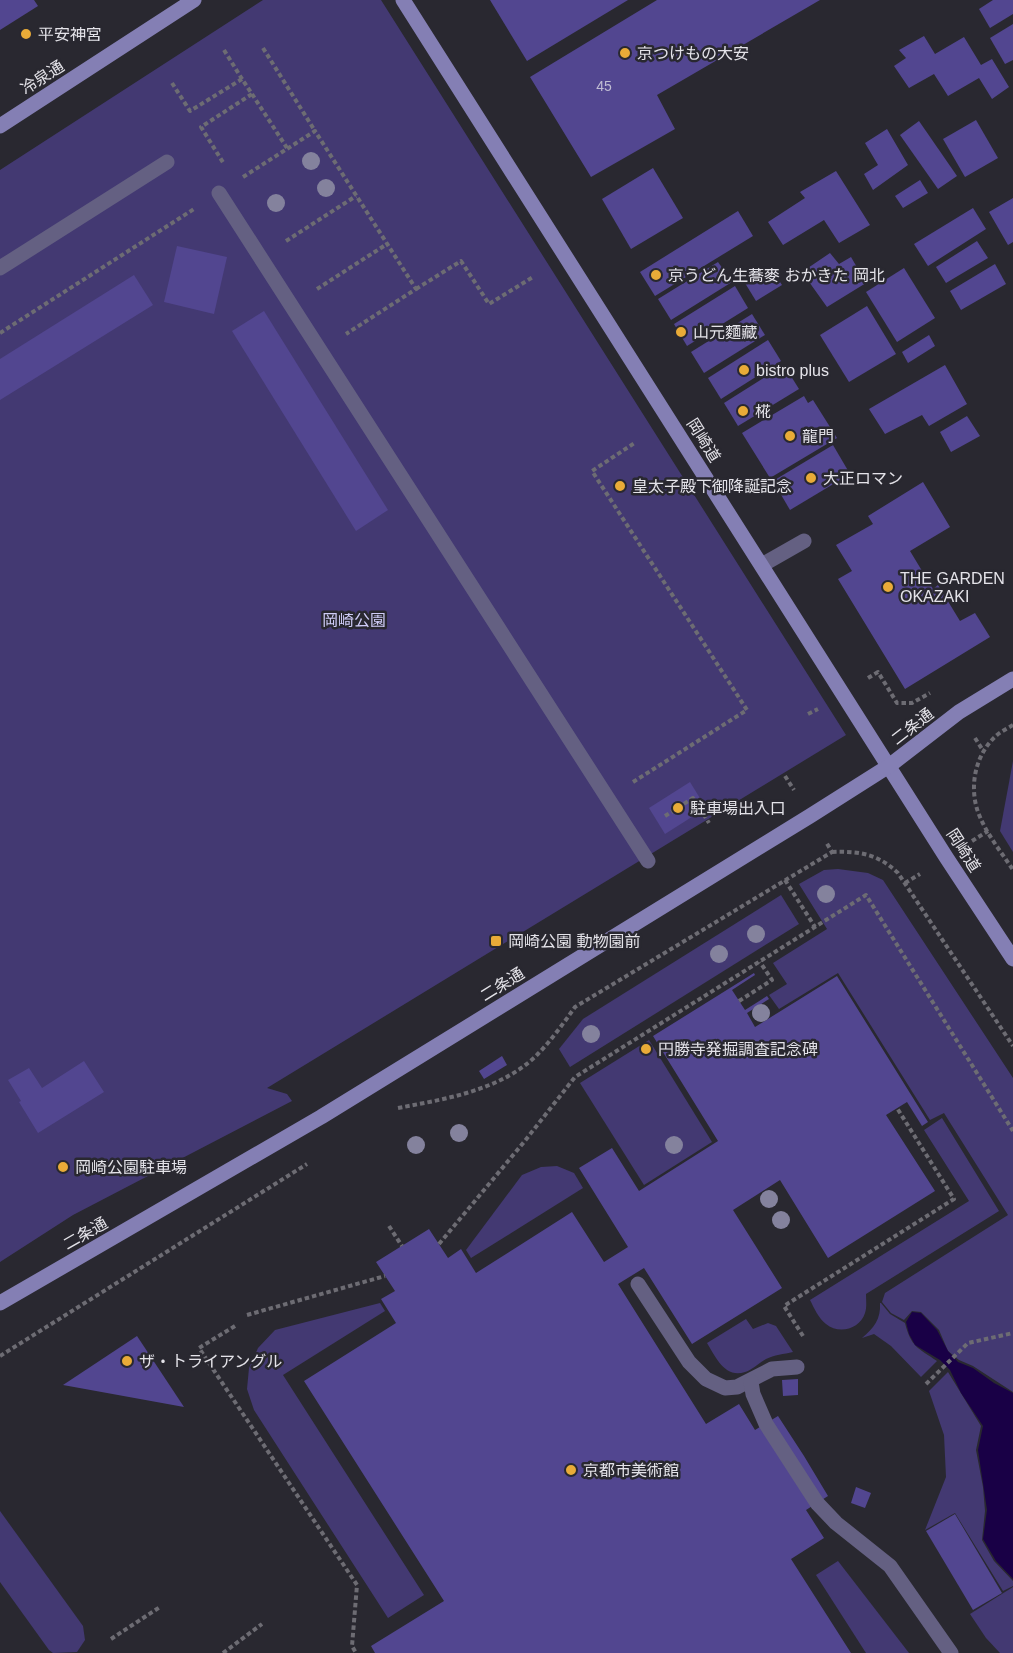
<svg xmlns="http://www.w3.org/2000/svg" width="1013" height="1653" viewBox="0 0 1013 1653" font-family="Helvetica,'Noto Sans JP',sans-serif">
  <rect width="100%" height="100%" fill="#292830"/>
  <g fill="#433972">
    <path d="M263,0H381L846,735L267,1088L287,1094L292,1101L73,1215L0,1262V170Z"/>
    <path d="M1013,761V852L1000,831Z"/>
    <path d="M838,869L868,873L883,880L1013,1078V1392L973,1366L959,1360L948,1351L939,1330L921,1312L912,1311L904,1320L891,1313L882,1302L885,1293L1008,1215L944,1113L930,1120L838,973L779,1009L769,995L787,984L773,963L827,929L799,884L824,870Z"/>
    <path d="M781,895L799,924L570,1067L559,1049L583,1019Z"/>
    <path d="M649,1040L712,1142L644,1185L580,1083Z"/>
    <path d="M942,1118L999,1211L866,1294C866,1301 867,1307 865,1313C860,1329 839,1335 826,1324C819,1319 814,1308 810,1300L969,1201L924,1130Z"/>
    <path d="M557,1166L574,1173L583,1188L471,1258L466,1250L522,1175L541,1167Z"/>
    <path d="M380,1303L385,1311L283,1375L424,1595L388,1618L254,1410L247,1389L249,1368L258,1348L275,1330Z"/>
    <path d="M880,1303H881L890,1314L905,1323C911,1347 918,1348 937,1361L921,1377L891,1346L874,1334L862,1338C874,1328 881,1319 880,1303Z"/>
    <path d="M746,1319L753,1329L768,1323L776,1326L793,1352C784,1354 774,1355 766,1359C759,1363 752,1370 745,1372C725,1379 715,1356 707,1343Z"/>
    <path d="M948,1372L981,1426L976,1450L983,1487L985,1511L982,1540L994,1561L1013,1581V1586L1003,1591L955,1513L925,1530L946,1477L944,1435L929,1391Z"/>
    <path d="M0,1511L83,1626L85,1640L77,1652L53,1653L49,1650L0,1582Z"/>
    <path d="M838,1561L909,1653H866L816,1575Z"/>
    <path d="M1013,1587V1653H1000L986,1638L970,1614Z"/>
  </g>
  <path fill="#190046" d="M912,1312L921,1313L937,1330L948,1351L958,1362L973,1368L994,1383L1013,1393V1579L996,1561L983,1539L987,1510L978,1450L983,1426L961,1393L950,1370L940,1360L915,1345L909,1334L906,1322Z"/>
  <g fill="#524690">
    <path d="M0,0H34L38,6L0,30Z"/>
    <path d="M490,0H628L527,61Z"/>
    <path d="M657,0H820L657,95L675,129L591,177L530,77Z"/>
    <path d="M993,0H1013V14L990,28L979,9Z"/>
    <path d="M1013,24V60L1005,64L990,38Z"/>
    <path d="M924,36L935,54L964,37L981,65L992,59L1009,87L992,99L979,78L948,96L934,74L909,88L894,66L906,58L899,50Z"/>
    <path d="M976,120L998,158L965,177L943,139Z"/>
    <path d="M919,121L957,176L938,189L900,135Z"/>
    <path d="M887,129L908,165L873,190L864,174L878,165L865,143Z"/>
    <path d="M653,168L683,218L631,249L602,199Z"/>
    <path d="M836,171L870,225L839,243L824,220L783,245L768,222L805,198L800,192Z"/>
    <path d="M920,180L928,193L903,208L895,196Z"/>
    <path d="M1013,198V242L1008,245L989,212Z"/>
    <path d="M973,208L986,229L928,266L914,244Z"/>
    <path d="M738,211L753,236L655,296L640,272Z"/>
    <path d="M977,241L988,258L946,283L936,267Z"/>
    <path d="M177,246L227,257L214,314L164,302Z"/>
    <path d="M830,253L839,264L851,257L866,283L827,307L802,272Z"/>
    <path d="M718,262L732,282L671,320L658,299Z"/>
    <path d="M995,264L1006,284L961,310L950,291Z"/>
    <path d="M770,267L782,285L756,301L745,283Z"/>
    <path d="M904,268L935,318L897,342L866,292Z"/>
    <path d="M134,275L153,305L0,400V359Z"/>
    <path d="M735,286L748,308L687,346L674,324Z"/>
    <path d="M867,306L896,354L849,382L820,335Z"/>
    <path d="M264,311L388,510L356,531L232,331Z"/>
    <path d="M752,314L765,335L704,373L691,352Z"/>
    <path d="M929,335L935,346L908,363L902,352Z"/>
    <path d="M768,340L781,361L721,399L708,378Z"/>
    <path d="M784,365L799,389L738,426L724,403Z"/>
    <path d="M945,365L967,404L929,426L922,415L885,434L869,409Z"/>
    <path d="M804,396L808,403L813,400L837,438L770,478L742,433Z"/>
    <path d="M967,416L980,436L951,452L940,432Z"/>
    <path d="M833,445L850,474L790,510L773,481Z"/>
    <path d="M923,482L950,527L910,551L933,589L938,585L960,621L975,613L990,637L905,689L838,579L852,571L836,545L873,524L868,516Z"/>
    <path d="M690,782L706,808L665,834L649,808Z"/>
    <path d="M754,973L755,975L732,990L745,1010L767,996L769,999L747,1013L755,1027L837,976L928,1122L922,1126L907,1102L886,1115L935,1191L828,1258L780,1180L733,1210L782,1288L692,1344L644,1268L618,1284L706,1424L739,1404L755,1430L778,1416L804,1456L828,1496L806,1510L824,1538L791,1559L851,1653H375L371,1646L444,1601L304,1381L396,1323L381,1299L395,1291L376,1262L429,1229L448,1258L461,1249L476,1273L572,1212L604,1262L628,1247L579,1168L612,1148L639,1191L718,1141L653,1036Z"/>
    <path d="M502,1056L507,1065L484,1079L479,1071Z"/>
    <path d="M84,1061L104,1092L38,1133L19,1102L21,1101L8,1080L29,1068L42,1088Z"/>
    <path d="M137,1336L184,1407L63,1385Z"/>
    <path d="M798,1379V1395L783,1396L782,1380Z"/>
    <path d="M856,1487L871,1493L865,1508L851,1503Z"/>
    <path d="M955,1514L1002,1593L973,1610L926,1531Z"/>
  </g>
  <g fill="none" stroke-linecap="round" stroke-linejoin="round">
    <g stroke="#6d6c73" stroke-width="4" stroke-dasharray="4.5 3" stroke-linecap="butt">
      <path d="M263,48L315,131"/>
      <path d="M224,50L242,79"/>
      <path d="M172,83L190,111L242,79L252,94L201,127L224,164"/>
      <path d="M252,94L287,148"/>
      <path d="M243,177L315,131L416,289L346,334"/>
      <path d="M286,241L356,196"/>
      <path d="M317,289L387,244"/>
      <path d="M416,289L461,261L489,304L533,277"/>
      <path d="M0,333L194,209"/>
      <path d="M868,678L878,672L897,703H912L930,693"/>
      <path d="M808,714L818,709"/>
      <path d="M1013,725C1008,728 1002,731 997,735C974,755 968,790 980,817C988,836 1002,853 1013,870"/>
      <path d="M975,738L984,752"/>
      <path d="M785,776L794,790"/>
      <path d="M633,782L747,710L592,471L636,442"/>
      <path d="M665,816L693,798L709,823"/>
      <path d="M972,841L988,831"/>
      <path d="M832,852C860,851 878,854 898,873L1013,1046"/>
      <path d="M785,880L815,927"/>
      <path d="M905,883L920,874"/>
      <path d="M739,1001L772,980L760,962"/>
      <path d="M398,1108C445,1099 498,1091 535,1057C550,1042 563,1024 575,1007L832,852L826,842"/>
      <path d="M389,1226L402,1246"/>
      <path d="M439,1244L524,1142L575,1077L866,895L1013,1131"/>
      <path d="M247,1315L385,1276"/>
      <path d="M235,1326L199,1348L357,1585L352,1646L356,1653"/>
      <path d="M803,1336L784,1306L954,1199L897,1108"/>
      <path d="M0,1356L307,1164"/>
      <path d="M926,1384L968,1343L1013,1333"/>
      <path d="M111,1639L160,1607"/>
      <path d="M223,1653L262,1624"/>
    </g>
    <g stroke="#646082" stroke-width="15">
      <path d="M0,268L167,162"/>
      <path d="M762,565L804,541"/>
      <path d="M638,1284L689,1362L706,1379L725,1388L737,1387L772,1369L797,1367"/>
      <path d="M751,1382L753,1394L766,1424L817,1503L836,1523L890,1566L951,1653"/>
    </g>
    <path stroke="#646082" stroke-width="15" d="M219,193L648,861"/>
    <g stroke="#847fb4" stroke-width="15">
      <path d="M403,0L946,857L1013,959"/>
      <path d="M0,126L194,0"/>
      <path d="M0,1303L321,1117L810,816L889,766L959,712L1013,679"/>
    </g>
  </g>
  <g fill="#84829d">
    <circle cx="311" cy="161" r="9"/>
    <circle cx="326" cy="188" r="9"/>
    <circle cx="276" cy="203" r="9"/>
    <circle cx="826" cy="894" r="9"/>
    <circle cx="756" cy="934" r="9"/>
    <circle cx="719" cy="954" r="9"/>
    <circle cx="761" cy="1013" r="9"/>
    <circle cx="591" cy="1034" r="9"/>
    <circle cx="459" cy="1133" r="9"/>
    <circle cx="416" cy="1145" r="9"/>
    <circle cx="674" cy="1145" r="9"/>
    <circle cx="769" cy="1199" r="9"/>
    <circle cx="781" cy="1220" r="9"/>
  </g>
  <g fill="#e9ab38" stroke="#292830" stroke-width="2">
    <circle cx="26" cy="34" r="6"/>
    <circle cx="625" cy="53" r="6"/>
    <circle cx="656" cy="275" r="6"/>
    <circle cx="681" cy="332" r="6"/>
    <circle cx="744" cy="370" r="6"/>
    <circle cx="743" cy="411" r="6"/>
    <circle cx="790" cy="436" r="6"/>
    <circle cx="811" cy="478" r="6"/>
    <circle cx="620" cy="486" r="6"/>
    <circle cx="888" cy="587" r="6"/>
    <circle cx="678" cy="808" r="6"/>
    <rect x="490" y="935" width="12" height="12" rx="3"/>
    <circle cx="646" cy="1049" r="6"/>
    <circle cx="63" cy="1167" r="6"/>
    <circle cx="127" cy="1361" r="6"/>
    <circle cx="571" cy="1470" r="6"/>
  </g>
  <g text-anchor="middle" stroke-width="5" stroke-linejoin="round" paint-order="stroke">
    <g font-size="14" fill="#c0bcd3">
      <text x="604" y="91">45</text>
    </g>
    <g font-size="16" fill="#e4e3e9" stroke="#292830" text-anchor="start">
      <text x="38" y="40">平安神宮</text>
      <text x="637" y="59">京つけもの大安</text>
      <text x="668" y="281">京うどん生蕎麥 おかきた 岡北</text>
      <text x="693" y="338">山元麵藏</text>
      <text x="756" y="376">bistro plus</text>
      <text x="755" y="417">椛</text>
      <text x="802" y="442">龍門</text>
      <text x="823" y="484">大正ロマン</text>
      <text x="632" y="492">皇太子殿下御降誕記念</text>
      <text x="900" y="584">THE GARDEN<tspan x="900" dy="18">OKAZAKI</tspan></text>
      <text x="690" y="814">駐車場出入口</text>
      <text x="508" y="947">岡崎公園 動物園前</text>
      <text x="658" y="1055">円勝寺発掘調査記念碑</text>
      <text x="75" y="1173">岡崎公園駐車場</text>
      <text x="139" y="1367">ザ・トライアングル</text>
      <text x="583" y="1476">京都市美術館</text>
    </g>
    <g font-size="16" fill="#e4e3e9" stroke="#292830">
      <text transform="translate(42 77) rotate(-33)" y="6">冷泉通</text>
      <text transform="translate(704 440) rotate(58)" y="6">岡崎道</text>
      <text transform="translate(912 726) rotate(-38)" y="6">二条通</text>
      <text transform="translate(964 850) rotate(57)" y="6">岡崎道</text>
      <text transform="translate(502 984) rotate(-32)" y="6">二条通</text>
      <text transform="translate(85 1233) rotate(-30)" y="6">二条通</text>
    </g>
    <g font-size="16" fill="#cfccf7" stroke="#292830">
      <text x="354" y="626">岡崎公園</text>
    </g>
  </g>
</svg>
